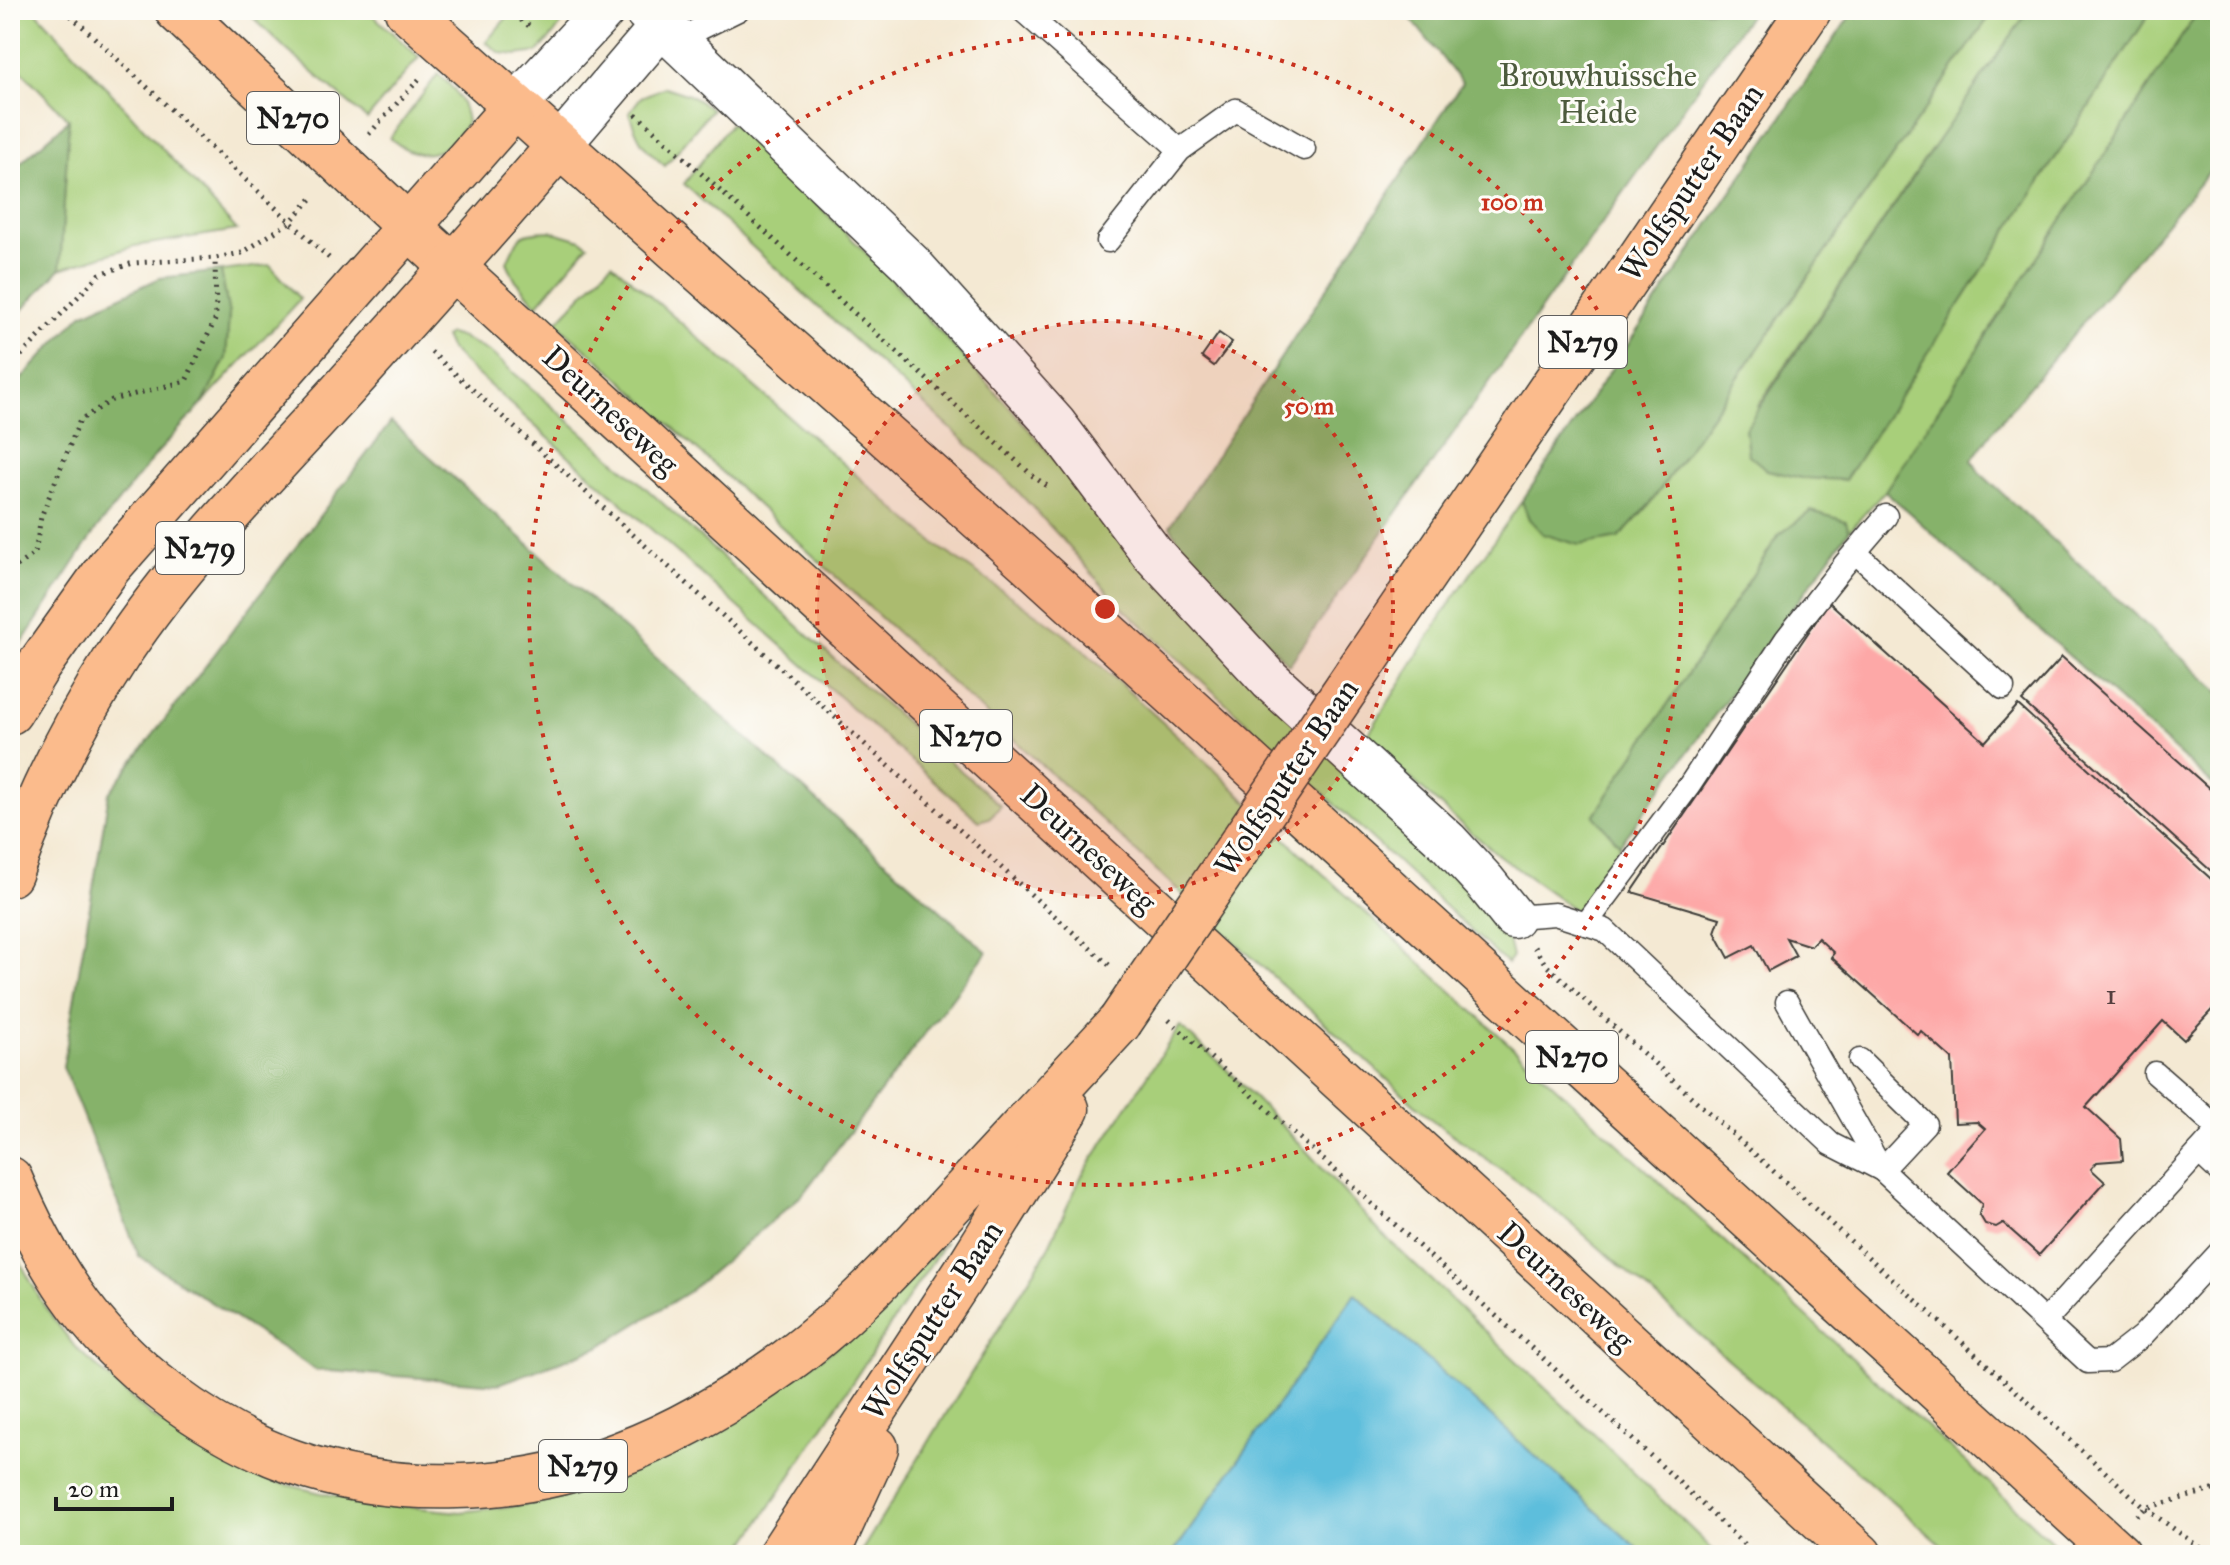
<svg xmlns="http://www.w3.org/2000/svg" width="2230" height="1565" viewBox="0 0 2230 1565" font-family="'IM FELL Great Primer',serif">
  <rect width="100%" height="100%" fill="#fdfcf7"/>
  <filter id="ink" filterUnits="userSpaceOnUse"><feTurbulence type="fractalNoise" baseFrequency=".0125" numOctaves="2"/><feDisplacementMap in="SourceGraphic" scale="16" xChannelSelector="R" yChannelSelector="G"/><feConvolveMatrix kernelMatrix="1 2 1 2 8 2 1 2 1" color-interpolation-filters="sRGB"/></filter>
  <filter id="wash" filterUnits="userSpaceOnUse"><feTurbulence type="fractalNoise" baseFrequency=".006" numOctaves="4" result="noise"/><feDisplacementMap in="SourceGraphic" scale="32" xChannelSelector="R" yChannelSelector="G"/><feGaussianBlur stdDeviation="1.8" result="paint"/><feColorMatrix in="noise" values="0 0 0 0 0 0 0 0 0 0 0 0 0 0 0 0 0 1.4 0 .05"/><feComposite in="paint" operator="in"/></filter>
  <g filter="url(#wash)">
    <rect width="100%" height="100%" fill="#f4e9d3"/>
    <g fill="#a8cf7a" stroke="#62764b" stroke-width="2">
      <path d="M10,10H35L237,230L135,246L60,269L69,120L10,59Z"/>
      <path d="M245,10H367L419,57L367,119L287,50Z"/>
      <path d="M513,10H571L554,34L538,52L517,55L500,53L486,42Z"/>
      <path d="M1994,10H2029L1925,159L1758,406L1845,480L2152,10H2199L1885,491L1849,531L1845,521L1811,511L1779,535L1595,815L1620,845L1579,913L1501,857L1456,820L1366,738L1450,603L1522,501L1529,519L1619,538L1650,504Z"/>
      <path d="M438,74C455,88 464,101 467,122C448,155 421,165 390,138Z"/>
      <path d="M665,87L689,95L712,109L665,166C642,146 639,142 629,113L641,97Z"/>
      <path d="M731,123L808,195L880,267L1013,411L1153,574L1491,914L1508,940L1512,957L1507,964L1116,601L1062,539L1009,482L684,184Z"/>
      <path d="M551,231L581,240L588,245L537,305L514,278L507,262C520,234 518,232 551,231Z"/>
      <path d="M612,263L939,547L1058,629L1081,648L1216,771L1297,850L2067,1555H1953L1572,1224L1521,1184L1431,1119L1236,943L607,367L556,323Z"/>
      <path d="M270,265L300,299L203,403L226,357L229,315L221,271Z"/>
      <path d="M449,334L463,338L491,353L637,480L853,676L1001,806L989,818L979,821L462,361L449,348L444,337Z"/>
      <path d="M1180,1026L1226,1069L1301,1145L1380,1232L1597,1437L1718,1555H1645L1355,1294L1172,1555H859L1046,1252L1081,1177Z"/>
      <path d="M946,1241L738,1555H10V1243L44,1306L75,1347L151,1416L191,1440L272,1481L325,1494L389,1505L460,1512L538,1503L609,1481L698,1445L839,1345Z"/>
    </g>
    <g fill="#86b26a" stroke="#516743" stroke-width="2">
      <path d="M1419,10H1753L1289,665L1195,569L1170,526L1462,83L1412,20Z"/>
      <path d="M1854,10H1994L1650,504L1619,538L1579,545L1543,534L1529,519L1522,501Z"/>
      <path d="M2029,10H2152L1845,480L1801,478L1767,470L1748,454L1745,429L1925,159Z"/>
      <path d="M2199,10H2220V159L1994,429L1972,460L1979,472L2220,693V791L1885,491Z"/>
      <path d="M69,120L60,269L10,323V172Z"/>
      <path d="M221,271L229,315L226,358L203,403L158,452L95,531L10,661V391L82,314L160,278Z"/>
      <path d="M391,422L987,952L802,1195L690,1291L599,1347L499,1384L316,1370L139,1256L63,1067L109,793Z"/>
      <path d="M1811,511L1846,521L1849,531L1620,845L1594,816L1779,535Z"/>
    </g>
    <path fill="#5dbedc" stroke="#3c6d7c" stroke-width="2" d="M1355,1294L1645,1555H1172Z"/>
    <g id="blocks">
      <g fill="#fda8a7">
        <path d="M1219,333L1232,342L1214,366L1202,357Z"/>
        <path d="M1829,602L1985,742L2018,705L2220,887V1001L2184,1040L2163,1021L2086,1107L2121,1139L2123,1160L2097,1162L2091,1169L2105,1182L2039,1255L2003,1223L1996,1227L1985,1224L1979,1214L1982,1204L1947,1172L1985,1129L1977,1122L1955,1123L1952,1059L1921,1031L1918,1035L1831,957L1834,953L1818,938L1811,946L1786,938L1796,956L1768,971L1754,945L1729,958L1715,932L1720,918L1632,892Z"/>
        <path d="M2062,657L2220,798V879L2022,701Z"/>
      </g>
    </g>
  </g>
  <g filter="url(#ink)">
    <use href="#blocks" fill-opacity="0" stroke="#3c3b37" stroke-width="2"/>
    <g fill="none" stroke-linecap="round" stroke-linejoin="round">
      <defs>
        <g id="service">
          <path d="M1022,10L1180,150"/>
          <path d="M677,40L738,10"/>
          <path d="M1108,241L1180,150L1236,110L1304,149"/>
          <path d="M1855,552L2003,688"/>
          <path d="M1513,917L1555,914L1605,930L1831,1144L1882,1170L2088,1362L2110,1361L2142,1336L2220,1252"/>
          <path d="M1586,924L1689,786L1786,639L1844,565L1886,516"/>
          <path d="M1787,1002L1882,1170L1925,1124L1860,1060"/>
          <path d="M2155,1073L2219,1129"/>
          <path d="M2199,1152L2220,1172"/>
          <path d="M2045,1321L2220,1129"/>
        </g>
        <g id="minor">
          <path d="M645,10L911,264L1055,424L1152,553L1270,680L1448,842L1485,882L1513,917"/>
          <path d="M515,106L604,10"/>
          <path d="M559,146L662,25"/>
        </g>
        <g id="primary">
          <path d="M177,10L408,226L1860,1555"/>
          <path d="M407,10L1025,559L2119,1555"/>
          <path d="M1357,673L1809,10"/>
          <path d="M10,712L39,665L109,567L515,106"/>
          <path d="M10,874C37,797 75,721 120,652C182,559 263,477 339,394C413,312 487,229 559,146"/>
          <path d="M10,1179C27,1219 46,1257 70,1292C122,1368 206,1431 293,1462C394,1498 520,1493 620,1454C679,1432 737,1397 787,1361C850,1315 904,1256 956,1199C1011,1140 1066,1081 1120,1022"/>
          <path d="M780,1555L971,1263L1067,1109"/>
          <path d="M827,1555L876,1448"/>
        </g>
      </defs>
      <use href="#service" stroke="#3c3b37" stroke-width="25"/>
      <use href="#minor" stroke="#3c3b37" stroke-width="45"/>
      <use href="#primary" stroke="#3c3b37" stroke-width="47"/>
      <g stroke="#3c3b37" stroke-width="5" stroke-dasharray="2 6" stroke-linecap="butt">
        <path d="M65,10L329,258"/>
        <path d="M508,10L533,29"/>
        <path d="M636,114L1034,477L1050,488"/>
        <path d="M369,134L422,76"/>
        <path d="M431,352L1109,965"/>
        <path d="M10,367L100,274L133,263L215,258L242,253L290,222L315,195"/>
        <path d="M10,571L35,553L41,517L80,420L112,400L186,381L216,318L215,258"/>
        <path d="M1534,947L1546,965L2145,1508L2210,1555"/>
        <path d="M1169,1020L1663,1467L1755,1555"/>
        <path d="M2137,1516L2145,1508L2220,1488"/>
      </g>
      <use href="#service" stroke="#fff" stroke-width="22"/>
      <use href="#minor" stroke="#fff" stroke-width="42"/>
      <use href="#primary" stroke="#fbbb8c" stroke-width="44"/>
      <defs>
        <path id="primary-bridge" d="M1120,1022L1357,673"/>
      </defs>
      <use href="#primary-bridge" stroke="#3c3b37" stroke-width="47" stroke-linecap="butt"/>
      <use href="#primary-bridge" stroke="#fbbb8c" stroke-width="44"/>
    </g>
  </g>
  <circle cx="1105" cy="609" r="288" fill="#c8321e" fill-opacity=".12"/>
  <g fill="none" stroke="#c8321e" stroke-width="4" stroke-dasharray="4 8">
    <circle cx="1105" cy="609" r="288"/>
    <circle cx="1105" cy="609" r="576"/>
  </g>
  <g text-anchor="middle" stroke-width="6" stroke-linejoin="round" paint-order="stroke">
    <g font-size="28" fill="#543f3f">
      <text x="2111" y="1004">1</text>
    </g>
    <g fill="#fdfcf7" stroke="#605f5e" stroke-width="2">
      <rect x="247" y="92" width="92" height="52" rx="6"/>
      <rect x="1539" y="316" width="88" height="52" rx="6"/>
      <rect x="156" y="522" width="88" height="52" rx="6"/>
      <rect x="920" y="710" width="92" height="52" rx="6"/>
      <rect x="1526" y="1031" width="92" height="52" rx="6"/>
      <rect x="539" y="1440" width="88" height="52" rx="6"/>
    </g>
    <g font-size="30" font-weight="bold" fill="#1c1c1c">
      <text x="293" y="128">N270</text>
      <text x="1583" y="352">N279</text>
      <text x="200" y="558">N279</text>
      <text x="966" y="746">N270</text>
      <text x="1572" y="1067">N270</text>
      <text x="583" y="1476">N279</text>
    </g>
    <g font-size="32" fill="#4d5b3d" stroke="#fdfcf7">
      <text x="1598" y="86">Brouwhuissche<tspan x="1598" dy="37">Heide</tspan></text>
    </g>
    <g font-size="32" fill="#1c1c1c" stroke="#fdfcf7">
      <text transform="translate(1691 182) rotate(-56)" y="11">Wolfsputter Baan</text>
      <text transform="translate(611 410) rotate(43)" y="11">Deurneseweg</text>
      <text transform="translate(1286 777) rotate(-56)" y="11">Wolfsputter Baan</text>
      <text transform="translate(1089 848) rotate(43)" y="11">Deurneseweg</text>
      <text transform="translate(1566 1286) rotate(43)" y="11">Deurneseweg</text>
      <text transform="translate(932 1320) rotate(-57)" y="11">Wolfsputter Baan</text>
    </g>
  </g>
  <circle cx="1105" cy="609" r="12" fill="#c8321e" stroke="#fdfcf7" stroke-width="4"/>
  <g font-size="24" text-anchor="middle" font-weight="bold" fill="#c8321e" stroke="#fdfcf7" stroke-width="6" stroke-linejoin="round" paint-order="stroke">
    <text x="1512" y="210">100 m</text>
    <text x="1309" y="414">50 m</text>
  </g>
  <rect width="2230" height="1565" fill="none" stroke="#fdfcf7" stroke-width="40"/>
  <path d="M56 1497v12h116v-12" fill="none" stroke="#1c1c1c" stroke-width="4"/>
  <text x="68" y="1497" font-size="24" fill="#1c1c1c" stroke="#fdfcf7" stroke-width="6" paint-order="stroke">20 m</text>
</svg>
